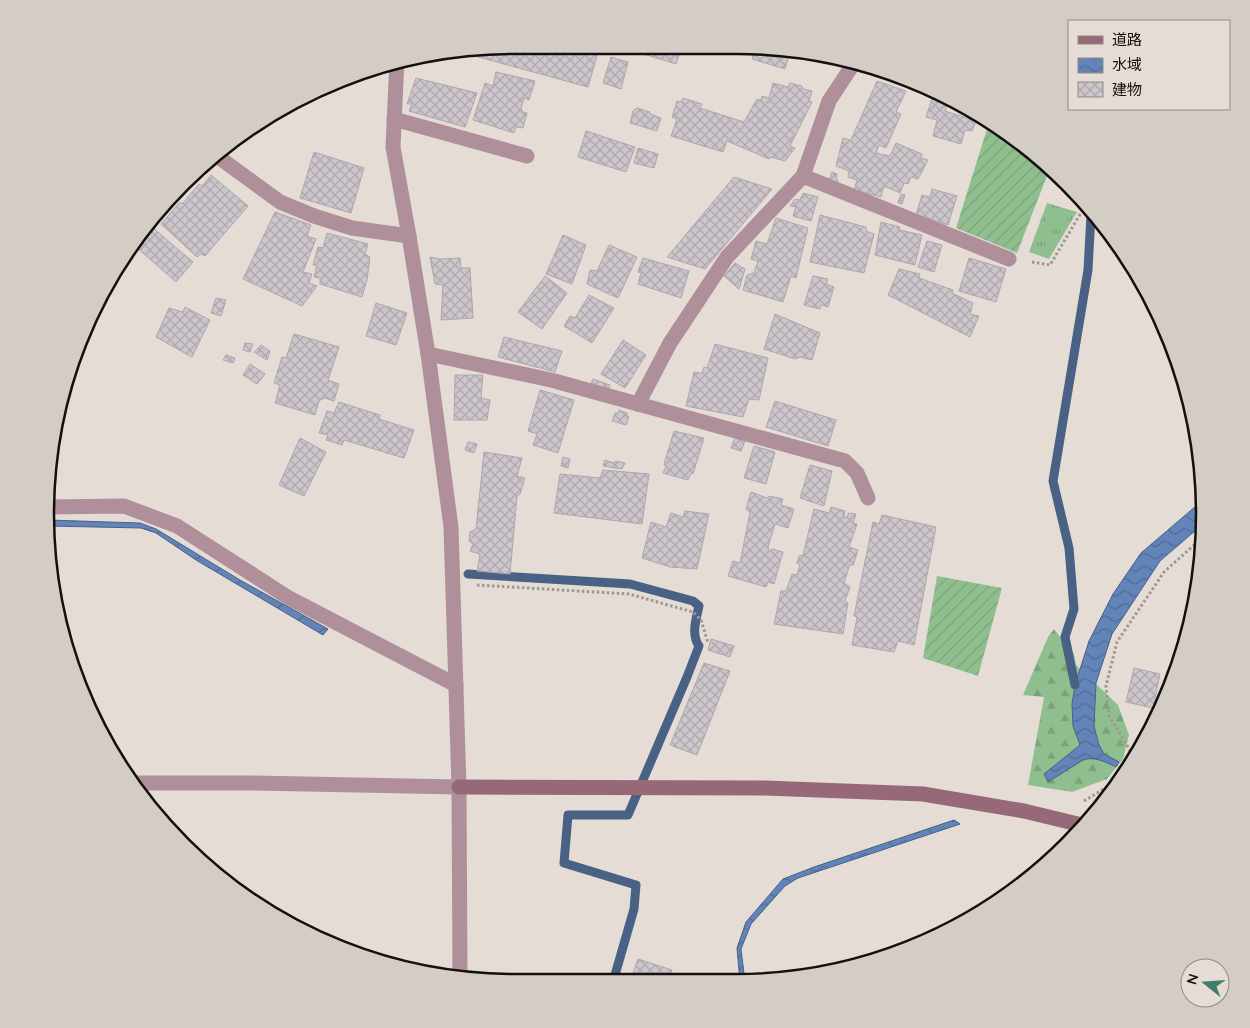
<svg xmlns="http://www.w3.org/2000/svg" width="1250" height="1028" viewBox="0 0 1250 1028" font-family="Quicksand,'Noto Sans JP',sans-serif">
  <defs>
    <pattern id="grass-tufts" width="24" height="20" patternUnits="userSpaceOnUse" patternTransform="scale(1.25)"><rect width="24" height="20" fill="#90bf8f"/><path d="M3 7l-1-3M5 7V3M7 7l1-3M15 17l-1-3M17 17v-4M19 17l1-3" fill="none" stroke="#7ba37a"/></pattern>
    <pattern id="forest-firs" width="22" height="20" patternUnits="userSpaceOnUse" patternTransform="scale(1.25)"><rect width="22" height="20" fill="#90bf8f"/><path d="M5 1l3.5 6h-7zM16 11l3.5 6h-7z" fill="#7ba37a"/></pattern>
    <pattern id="garden-furrows" width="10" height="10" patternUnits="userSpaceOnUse" patternTransform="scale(1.25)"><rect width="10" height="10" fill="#90bf8f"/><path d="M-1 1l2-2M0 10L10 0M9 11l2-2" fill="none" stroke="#7ba37a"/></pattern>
    <pattern id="water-waves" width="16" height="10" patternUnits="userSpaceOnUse" patternTransform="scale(1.25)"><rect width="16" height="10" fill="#6284b9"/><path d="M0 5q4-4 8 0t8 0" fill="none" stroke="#506b95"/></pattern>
    <pattern id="building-cross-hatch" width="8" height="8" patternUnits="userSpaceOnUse" patternTransform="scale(1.25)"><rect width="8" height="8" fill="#cdc5cc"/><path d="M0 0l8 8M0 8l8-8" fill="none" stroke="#afa8ae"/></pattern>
  </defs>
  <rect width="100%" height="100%" fill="#e5ddd5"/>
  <path fill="url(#grass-tufts)" d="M1047,203L1077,212L1049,259L1029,252Z"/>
  <path fill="url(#forest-firs)" d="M1054,629L1074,654L1076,665L1118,705L1129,735L1123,759L1107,779L1072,792L1028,785L1044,697L1023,695L1048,637Z"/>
  <g fill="url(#garden-furrows)">
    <path d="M987,129L1018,142L1050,168L1017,253L956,228Z"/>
    <path d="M937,576L1002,588L978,676L923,658Z"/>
  </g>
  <g fill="url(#water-waves)" stroke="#4a6186">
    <path d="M1203,500V524L1160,561L1112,634L1096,683L1094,726L1099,745L1104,754L1119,762L1116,767C1106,762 1094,756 1083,760L1048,782L1044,774L1080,745L1073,726L1072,704L1075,685L1089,641L1113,594L1141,553Z"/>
    <path d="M48,520L140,523L156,529L240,580L328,629L323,635L196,560L156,533L141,528L49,526Z"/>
    <path d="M954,820L960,824L798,878L785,886L751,924L741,949L745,982H740L737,948L746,922L783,879L814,867Z"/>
  </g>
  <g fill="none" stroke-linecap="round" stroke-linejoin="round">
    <g stroke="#4a6186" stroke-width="9">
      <path d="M468,574L630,584L693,601L699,606C696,619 691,635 699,646L687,677L628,815H568L564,863L636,885L634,909L613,982"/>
      <path d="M1075,685L1065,637L1074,609L1069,548L1053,481L1088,270L1091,214"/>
    </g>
  </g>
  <g fill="url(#building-cross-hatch)" stroke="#aea6ac">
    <path d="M514,45H518L530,49L531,45H585L599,49L588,87L471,55L472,51Z"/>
    <path d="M639,46H682L676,64L637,52Z"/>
    <path d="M713,46H734L732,53L713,47Z"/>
    <path d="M756,46H767L790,51L785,69L752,59Z"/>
    <path d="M611,57L628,62L621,89L603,83Z"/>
    <path d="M496,72L535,81L529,100L524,98L521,109L523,112L527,113L523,128L516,127L514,133L473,120L485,83L493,86Z"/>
    <path d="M416,78L477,93L465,127L409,111L412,104H407Z"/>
    <path d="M877,81L906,91L896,112L901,114L886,148L879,145L876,153L890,156L896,143L922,154L921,158L928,160L918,179L911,177L908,184L904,183L900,193L884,186L881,197L854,190L857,180L848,177L849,171L836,166L843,138L851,140Z"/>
    <path d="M773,83L788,87L790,83L802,86L803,89L812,91L809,101L812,102L790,146L795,148L785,161L770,157L769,159L727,141L723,152L671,136L677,119L672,117L677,101L681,102L683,98L702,104L700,108L744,122L757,99L761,100L762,96L769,98Z"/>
    <path d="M932,99L947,104L945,111L976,121L972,131L965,130L961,144L933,136L937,120L926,117Z"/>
    <path d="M637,108L650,112V114L661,118L657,131L630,123L633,111Z"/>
    <path d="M586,131L635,147L626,172L578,157Z"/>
    <path d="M638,148L658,154L654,168L634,163Z"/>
    <path d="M314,152L364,168L351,213L300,198Z"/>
    <path d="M832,172L837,174L836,178L838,180L837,182L829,180Z"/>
    <path d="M193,175H194L193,181H190L189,188L185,187L184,193L177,192L175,195L173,193L183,182Z"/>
    <path d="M211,175L248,206L205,256L201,254L197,257L161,224L179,203H183L199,184L202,186Z"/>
    <path d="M734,177L772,189L705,269L667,257Z"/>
    <path d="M932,189L957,196L948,225L916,215L922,195L930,197Z"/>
    <path d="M803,193L818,197L811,221L793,216L796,207L790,206L795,199L800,200Z"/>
    <path d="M901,194L905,195L902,204L898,203Z"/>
    <path d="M275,212L311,225L307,236L316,239L303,272L312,274L309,283L317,286L302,306L243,279Z"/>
    <path d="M820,215L866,227V231L874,234L864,273L810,262Z"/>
    <path d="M776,218L808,228L796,278L791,276L783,302L743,290L747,275L754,273L758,261L751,259L756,241L767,244Z"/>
    <path d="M881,222L900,227L899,230L922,235L915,265L875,255Z"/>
    <path d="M152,227L193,262L176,282L135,246Z"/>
    <path d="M327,233L368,244L365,254L370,257L367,280L362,297L320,284V278L314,277L317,265H313L318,247L323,248Z"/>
    <path d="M563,235L586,245L572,284L546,274Z"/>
    <path d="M927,241L942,245L934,272L918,267Z"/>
    <path d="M609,245L637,257L618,298L587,284L590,270L597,271Z"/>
    <path d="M430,257L440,259L460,258L461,268H470L473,318L441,320L443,285L435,284Z"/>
    <path d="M643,258L689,271L681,298L638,284L641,273L638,272Z"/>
    <path d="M969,258L1006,269L996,302L959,291Z"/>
    <path d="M735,263L745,269L739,289L724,276Z"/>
    <path d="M899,269L920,274L919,278L953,290L952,293L973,303L970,314L979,316L970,337L888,295Z"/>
    <path d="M545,276L567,293L542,329L518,312Z"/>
    <path d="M813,276L828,279L826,284L834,287L828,307L821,305L820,309L804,305Z"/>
    <path d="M589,295L614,308L592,343L564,326L570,316L575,318Z"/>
    <path d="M216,298L226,300L221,316L211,313Z"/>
    <path d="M376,303L407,313L396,345L366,336Z"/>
    <path d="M185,307L210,320L192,357L156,337L169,308L183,312Z"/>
    <path d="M775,314L820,333L812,360L800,357L795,359L764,349Z"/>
    <path d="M294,334L339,347L328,380L339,384L334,401L324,398L319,401L315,415L275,403L280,385L274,383L282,357L286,358Z"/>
    <path d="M504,337L562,351L555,372L498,357Z"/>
    <path d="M623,340L646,355L625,388L601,374Z"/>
    <path d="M245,343L253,344L250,352L243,350Z"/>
    <path d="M715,344L768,358L759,400L749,399L743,417L686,406L694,372L702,373L704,367L707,368Z"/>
    <path d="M261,345L270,351L267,360L254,352Z"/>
    <path d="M226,355L235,358L233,363L223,360Z"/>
    <path d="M250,364L265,374L257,384L243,375Z"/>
    <path d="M455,375H483L481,398L490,400L487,420H454Z"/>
    <path d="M593,379L610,385L609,389L591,384Z"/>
    <path d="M540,390L574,400L558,453L533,445L537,434L528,431Z"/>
    <path d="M775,401L836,420L828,446L766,427Z"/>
    <path d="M339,402L380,415L379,419L414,430L404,458L344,440L342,445L326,440L328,435L319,433L327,411L334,413Z"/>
    <path d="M619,410L627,413V416L629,417L626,425L612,421L615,413H618Z"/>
    <path d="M674,431L704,438L693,474L691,473L688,480L663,473L666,467L664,464Z"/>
    <path d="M300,438L326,452L304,496L279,485Z"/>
    <path d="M735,438L745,441L741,451L731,448Z"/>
    <path d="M468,442L477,444L474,453L465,450Z"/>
    <path d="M754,446L775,452L766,484L744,478Z"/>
    <path d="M484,452L522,458L517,476L525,478L520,494L517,496L510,574L477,571L480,554L470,551L473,544L469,541L470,532L476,529Z"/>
    <path d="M563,457L570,459L568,468L561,466Z"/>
    <path d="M605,460L614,463L616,461L625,463L622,469L603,466Z"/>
    <path d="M810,465L832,471L824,506L800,498Z"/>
    <path d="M603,470L649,474L642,524L554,513L560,474L600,478Z"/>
    <path d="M751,492L767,498L769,496L783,499L781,505L794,509L788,528L775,524L768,547L769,551L772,549L783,552L774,584L768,582L766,587L728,576L733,561L740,563L750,512L746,509Z"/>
    <path d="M831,507L845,511L844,518L848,516V513L856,514L853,523L857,524L849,547L858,550L853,566L850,564L844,583L850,587L845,601L848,603L843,634L774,624L781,591H786L792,574L797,575L800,565L797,563L799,556L803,555L814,509L829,513Z"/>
    <path d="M685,511L709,514L697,569L670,567L642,558L651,522L666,527L671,513L683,517Z"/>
    <path d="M882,515L936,527L914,645L898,641L894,652L852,645L857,617L854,616L873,522L879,524Z"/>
    <path d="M711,639L734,646L730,657L708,650Z"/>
    <path d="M704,663L730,671L697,755L670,745Z"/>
    <path d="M1134,668L1160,674L1153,708L1126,702Z"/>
    <path d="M638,959L672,970L669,982H630Z"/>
  </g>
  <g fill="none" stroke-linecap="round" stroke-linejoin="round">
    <g stroke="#9d9791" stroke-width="3" stroke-dasharray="2.5 2.5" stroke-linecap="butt">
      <path d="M1032,262L1050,265L1085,206"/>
      <path d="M477,585L629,594L693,612L701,620L708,643"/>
      <path d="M1123,775L1130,760V750L1109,716L1106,686L1117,642L1164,572L1202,538"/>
      <path d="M1084,801L1120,779"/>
    </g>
    <g stroke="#af909a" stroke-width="15">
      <path d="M397,60L393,147L409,236L428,354L451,527L459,787L460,978"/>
      <path d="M394,119L527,156"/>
      <path d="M217,156L280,202L314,216L352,228L409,236"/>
      <path d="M803,176L1009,259"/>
      <path d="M428,354L551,380L845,461L857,473L868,498"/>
      <path d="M638,404L670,343L727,257L803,176L829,101L852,66"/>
      <path d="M48,507L124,506L177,526L289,598L456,685"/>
      <path d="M132,783H253L459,787"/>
    </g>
    <path stroke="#976978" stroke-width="15" d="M459,787L765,788L923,794L1024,811L1086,826"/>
  </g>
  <path d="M0 0H1250V1028H0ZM514 54H736A460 460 0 0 1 1196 514V514A460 460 0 0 1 736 974H514A460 460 0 0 1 54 514V514A460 460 0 0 1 514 54Z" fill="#d4cdc5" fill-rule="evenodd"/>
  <path fill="none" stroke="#13100e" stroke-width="2.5" d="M514 54H736A460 460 0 0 1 1196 514V514A460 460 0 0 1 736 974H514A460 460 0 0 1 54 514V514A460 460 0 0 1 514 54Z"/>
  <rect x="1068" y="20" width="162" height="90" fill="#e5ddd5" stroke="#918b85"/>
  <rect x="1078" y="36" width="25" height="8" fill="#976978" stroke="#918b85"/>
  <text x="1112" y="45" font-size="15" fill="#13100e">道路</text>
  <rect x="1078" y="58" width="25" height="15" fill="url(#water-waves)" stroke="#918b85"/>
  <text x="1112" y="70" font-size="15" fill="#13100e">水域</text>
  <rect x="1078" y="82" width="25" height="15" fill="url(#building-cross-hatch)" stroke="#918b85"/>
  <text x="1112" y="95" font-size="15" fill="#13100e">建物</text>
  <g transform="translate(1205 983) rotate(287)"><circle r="24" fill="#e5ddd5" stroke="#918b85"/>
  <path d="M0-4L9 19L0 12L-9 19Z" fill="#3f7e6b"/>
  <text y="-8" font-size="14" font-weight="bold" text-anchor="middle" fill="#13100e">N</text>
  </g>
</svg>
